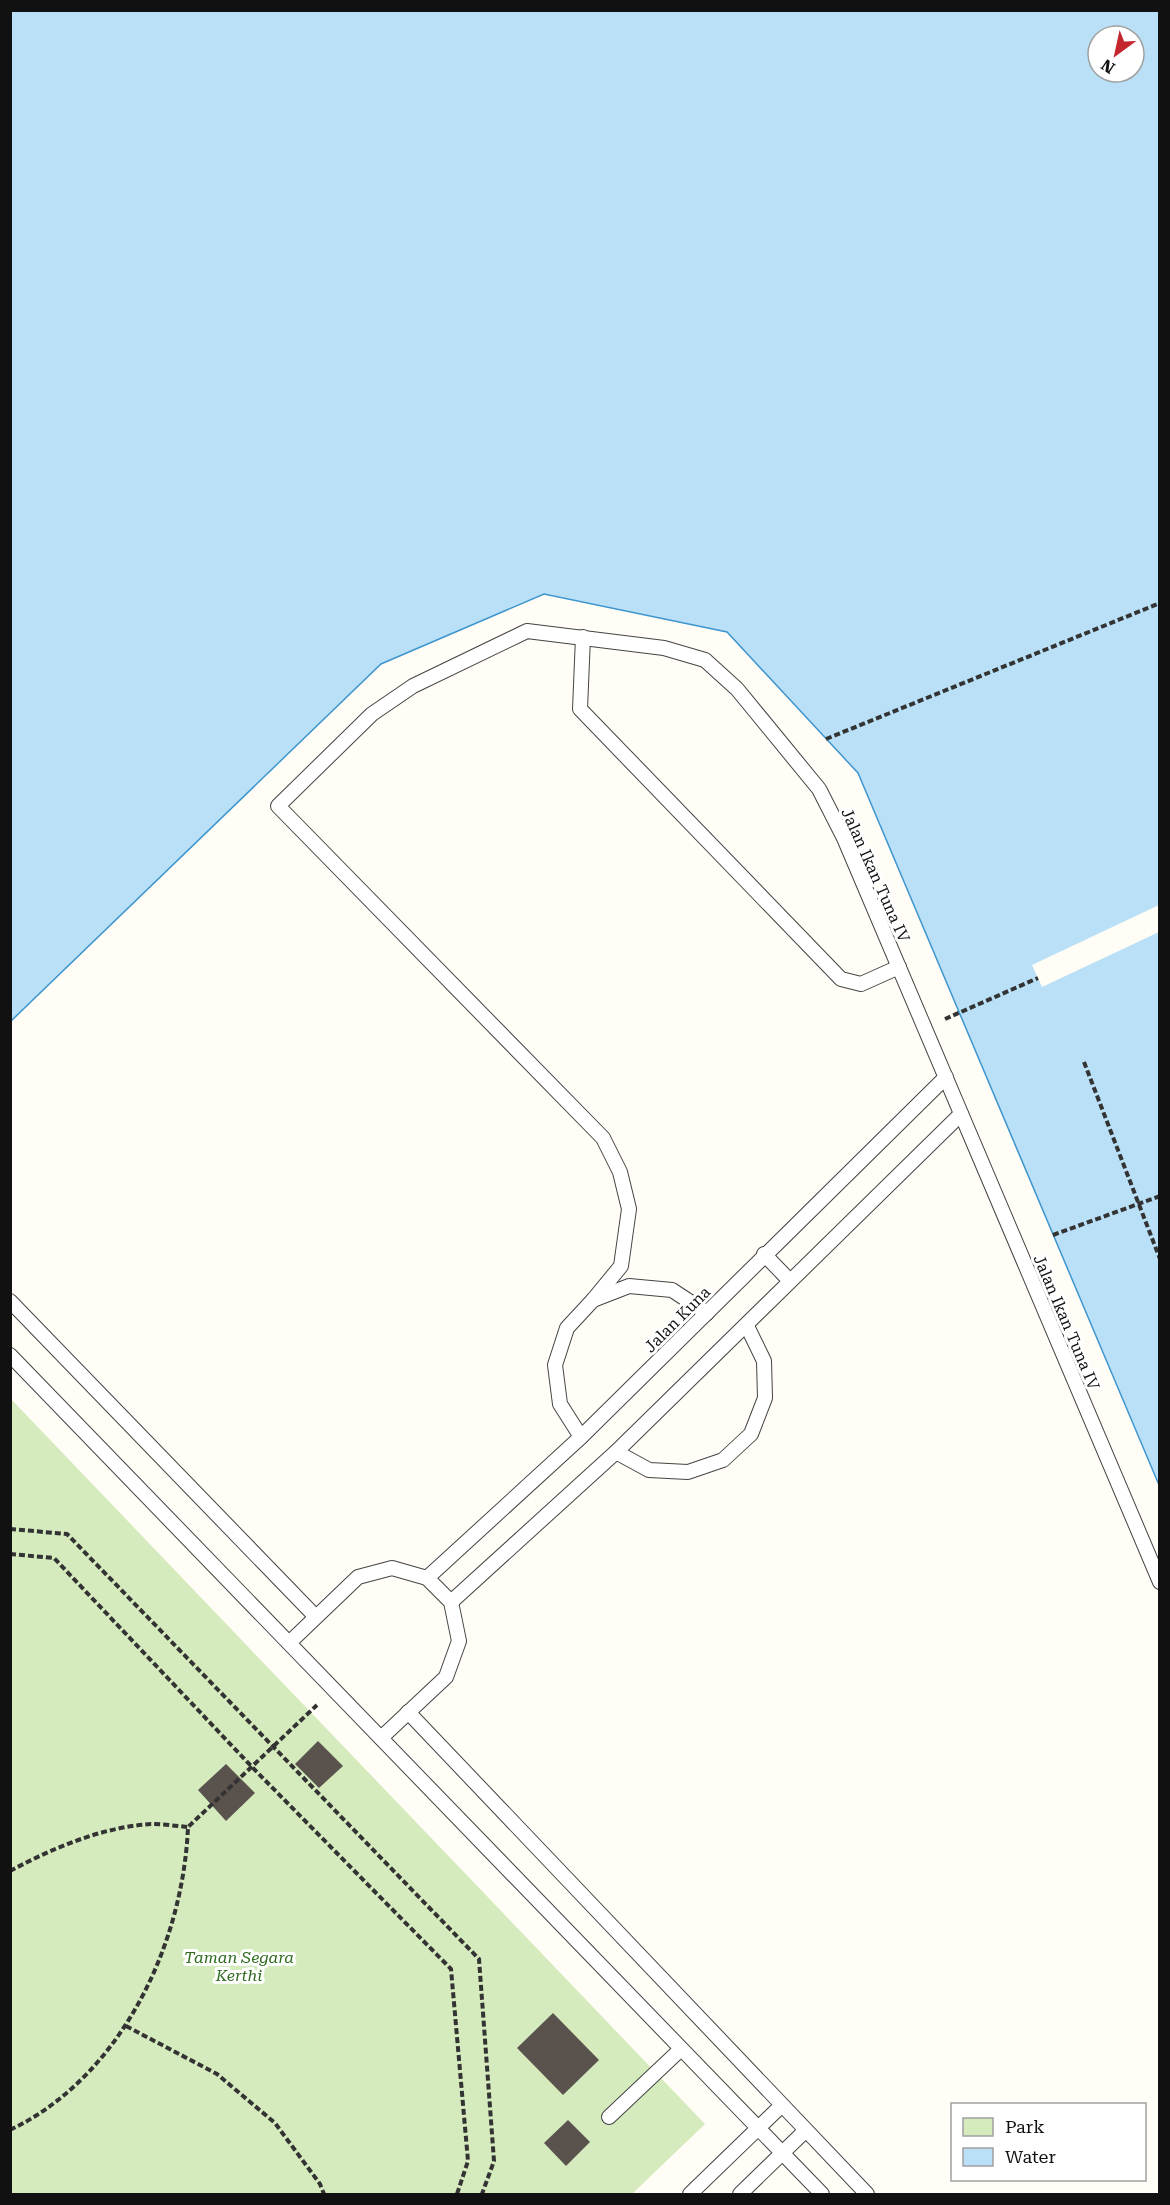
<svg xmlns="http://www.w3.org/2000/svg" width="1170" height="2205" viewBox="0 0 1170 2205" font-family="'Roboto Serif',serif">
  <rect width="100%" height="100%" fill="#fffdf5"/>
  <path fill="#d5ebbd" d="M10,1398L705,2124L632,2194H11Z"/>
  <path fill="#b9e0f7" stroke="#3f96cf" stroke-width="1.5" fill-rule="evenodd" d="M11,11H1159V1485L858,773L727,632L544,594L381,664L11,1021ZM1098,36H1134V72H1098Z"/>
  <path fill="#fffdf5" d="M1159,905V932L1042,987L1032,965Z"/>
  <g fill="#5a524d">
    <path d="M318,1741L343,1766L319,1788L295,1764Z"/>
    <path d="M226,1764L255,1793L226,1821L198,1790Z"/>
    <path d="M553,2013L599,2060L563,2095L517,2048Z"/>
    <path d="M568,2120L590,2142L566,2166L544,2143Z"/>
  </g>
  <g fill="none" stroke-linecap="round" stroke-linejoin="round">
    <defs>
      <g id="lane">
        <path d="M583,637L580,709L841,979L861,984L899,967"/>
        <path d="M764,1254L789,1280"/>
        <path d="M593,1300L621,1266L629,1209L620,1172L603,1138L278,806L372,714L413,686L527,631L664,648L705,660L737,689L819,789L844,838L1160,1582"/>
        <path d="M10,1301L315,1616"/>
        <path d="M10,1355L822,2194"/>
        <path d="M581,1437L560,1404L555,1365L567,1328L593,1300L629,1286L672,1290L707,1313"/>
        <path d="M616,1452L649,1470L688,1472L723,1460L751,1434L765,1398L764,1361L747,1326"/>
        <path d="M427,1578L581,1437L946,1077"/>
        <path d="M451,1602L616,1452L961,1114"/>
        <path d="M289,1643L358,1577L392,1568L427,1578L451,1602L459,1641L446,1677L381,1738"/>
        <path d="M408,1712L867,2194"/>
        <path d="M609,2117L681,2049"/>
        <path d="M690,2194L781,2106"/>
        <path d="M740,2194L805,2131"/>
      </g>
    </defs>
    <use href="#lane" stroke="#444" stroke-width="16"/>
    <g stroke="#333" stroke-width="4" stroke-dasharray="6 3" stroke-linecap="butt">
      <path d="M826,739L1160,603"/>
      <path d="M945,1019L1038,978"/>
      <path d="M1084,1062L1160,1259"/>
      <path d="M1053,1235L1160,1196"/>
      <path d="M10,1529L67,1534L479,1959L494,2161L482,2194"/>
      <path d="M10,1554L54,1558L252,1767L451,1969L468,2161L457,2194"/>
      <path d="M10,1871C53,1848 102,1827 151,1824C163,1824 176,1826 188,1827"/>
      <path d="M126,2026L217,2074L275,2123L320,2184L324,2194"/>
      <path d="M10,2130C121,2077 183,1945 188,1827L317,1705"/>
    </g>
    <use href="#lane" stroke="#fff" stroke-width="14"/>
  </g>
  <g text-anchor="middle" stroke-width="6" stroke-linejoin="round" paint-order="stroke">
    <g font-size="16" fill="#111" stroke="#fff">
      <text transform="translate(876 875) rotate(66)" y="6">Jalan Ikan Tuna IV</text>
      <text transform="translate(677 1319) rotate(-45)" y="6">Jalan Kuna</text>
      <text transform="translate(1067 1322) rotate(67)" y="6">Jalan Ikan Tuna IV</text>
    </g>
    <g font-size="16" font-style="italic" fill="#2f6b1f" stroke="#fff">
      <text x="239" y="1963">Taman Segara<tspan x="239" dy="18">Kerthi</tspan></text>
    </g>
  </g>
  <rect width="1170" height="2205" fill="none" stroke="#111111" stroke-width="24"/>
  <rect x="951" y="2103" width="195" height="78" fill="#ffffff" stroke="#a0a0a0" stroke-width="1.5"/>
  <rect x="963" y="2118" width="30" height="18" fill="#d5ebbd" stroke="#a0a0a0" stroke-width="1.5"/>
  <text x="1005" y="2133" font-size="18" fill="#111111">Park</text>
  <rect x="963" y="2148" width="30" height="18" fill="#b9e0f7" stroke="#a0a0a0" stroke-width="1.5"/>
  <text x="1005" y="2163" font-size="18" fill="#111111">Water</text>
  <g transform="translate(1116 54) rotate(213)"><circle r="28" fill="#ffffff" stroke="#a0a0a0" stroke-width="1.5"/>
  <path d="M0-4.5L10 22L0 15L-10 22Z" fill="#c4262e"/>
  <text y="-9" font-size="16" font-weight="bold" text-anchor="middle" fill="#111111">N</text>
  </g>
</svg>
